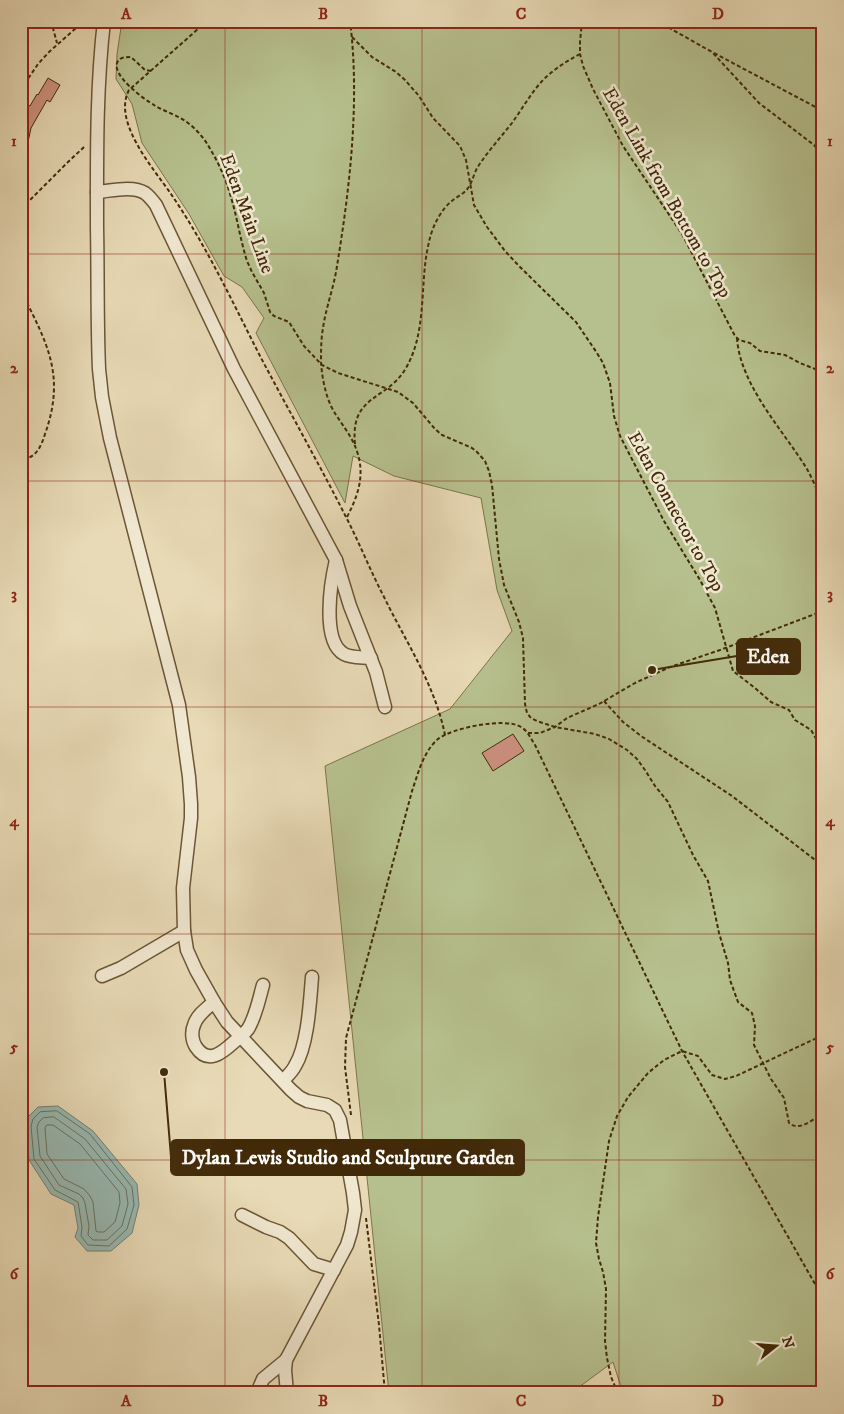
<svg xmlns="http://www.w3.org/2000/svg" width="844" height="1414" viewBox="0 0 844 1414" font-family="'IM FELL DW Pica',serif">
  <rect width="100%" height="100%" fill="#e8dab6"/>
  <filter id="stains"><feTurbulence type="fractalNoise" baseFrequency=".004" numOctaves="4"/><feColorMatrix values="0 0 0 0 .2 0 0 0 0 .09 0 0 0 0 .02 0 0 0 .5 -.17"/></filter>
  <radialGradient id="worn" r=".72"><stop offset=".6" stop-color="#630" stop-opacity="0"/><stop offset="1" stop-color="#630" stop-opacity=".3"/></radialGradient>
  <path fill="#b6c08e" stroke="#7c754c" d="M122,21H823V1393H623L613,1362L571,1393H389L325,766L450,709L512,631L497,590L481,498L394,476L353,456L345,503L256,333L264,318L242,287L224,276L189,214L142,143L132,104L116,79L117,54Z"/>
  <path fill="#98bab4" stroke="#768070" d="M58,1106L93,1131L137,1184L139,1205L132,1233L111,1251H87L75,1237L78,1228L74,1205L51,1194L29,1160L25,1126L29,1116L38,1107Z"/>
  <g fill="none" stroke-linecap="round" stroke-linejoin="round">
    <g stroke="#6d725e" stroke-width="1">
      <path d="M57,1111L90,1134L132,1187L134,1205L127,1229L109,1246L88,1245L81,1236L82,1227L78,1202L55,1190L34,1159L31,1126L33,1119L40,1112Z"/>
      <path d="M54,1117L85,1139L126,1189L128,1204L122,1226L107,1240H93L88,1235L89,1226L85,1203L83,1198L79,1194L59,1185L40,1156L37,1127L39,1122L43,1118Z"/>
      <path d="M47,1125H53L80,1144L119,1192L120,1203L115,1222L104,1232H98L96,1231L93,1202L90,1196L84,1189L64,1179L47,1154L45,1128Z"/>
    </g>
  </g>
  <g fill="#ce9180" stroke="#422a09">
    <path d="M48,78L60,85L50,102L47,100L31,128L25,156L21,155V118L28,105L30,106L37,94L38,95Z"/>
    <path d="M513,734L524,751L493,771L482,753Z"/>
  </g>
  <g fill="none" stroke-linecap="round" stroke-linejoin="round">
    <defs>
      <g id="minor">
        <path d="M104,21C96,90 97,159 97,228C98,275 97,322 99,369L102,397L110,438L179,705L189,777L191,804V818L183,888L184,931L187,950L196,970L214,1002L227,1022L291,1090L299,1097L307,1101L327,1105L335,1110L340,1120L353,1193L355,1210L351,1232L347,1245L286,1360L285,1370L287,1393"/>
        <path d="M97,192C111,191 132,185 145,193C149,196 153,201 156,205L234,369L336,560L350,606L376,672L385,707"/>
        <path d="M336,560C331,581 321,641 344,654C351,658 362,657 371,658"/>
        <path d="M102,976L121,968L184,931"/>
        <path d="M214,1002C207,1008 197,1015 194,1025C191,1032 192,1041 196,1047C208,1065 222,1053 234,1042C239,1038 244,1034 248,1029C256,1016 259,999 263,985"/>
        <path d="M283,1081C287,1076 292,1072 295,1066C308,1045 310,1001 312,977"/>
        <path d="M242,1215L266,1227L280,1232L289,1238L314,1264L334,1270"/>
        <path d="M257,1393L263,1379L286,1360"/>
      </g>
    </defs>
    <use href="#minor" stroke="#6c5634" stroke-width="15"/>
    <g stroke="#422a09" stroke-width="2" stroke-dasharray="4 2.5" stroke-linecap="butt">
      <path d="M51,21L57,43"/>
      <path d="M207,21L129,90C112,122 154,169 171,194C206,245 232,301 260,356C288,409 318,462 345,515C359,542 370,570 384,597C406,642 435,685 445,735"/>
      <path d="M582,21L580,42V54L583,66L593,89L623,146L682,234L735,336L739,340L750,343L760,351L785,355L800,363L815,369L823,375"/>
      <path d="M657,21L712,52L759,103L814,145L823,156"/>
      <path d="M352,37L372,57L396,72L405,80L419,96L433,118L460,146L466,160L474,205L487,227L505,251L519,266L576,322L597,353L603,363L610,383L614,416L620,436L664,521L700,580L715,608L733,671L755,688L771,702L789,710L795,720L811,730L818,742L823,746"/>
      <path d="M714,53L823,111"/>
      <path d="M151,71L145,70L131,57C126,57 121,57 118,61C109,74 145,100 154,105C165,112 178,115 188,123C195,128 201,135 206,142C216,158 225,176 230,194C237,216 240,239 247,261L252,272L264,293L270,312L274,316L289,322L304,346L322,365L338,373L398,392L413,403L435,429L442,435L472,448L477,452L485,461L489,471L492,485L499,559L504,585L519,622L523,638L525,704L527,713L531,718L537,721L555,727L595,734L609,739L627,750L637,759L645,770L655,786L668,802L693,855L708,881L719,933L728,963L730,980L738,1002L752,1013L755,1026L754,1045L771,1079L784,1098L789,1123C800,1132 813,1119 823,1113"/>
      <path d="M21,89L38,64L49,52L84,21"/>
      <path d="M21,209L66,164L85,146"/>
      <path d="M21,291C47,343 66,375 45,434C41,447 36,458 21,460"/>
      <path d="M737,338C740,385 783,430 807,469C813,480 818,492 823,504"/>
      <path d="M355,444C350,394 387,401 406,368C428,330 419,282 429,242C432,227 441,209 453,200C458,196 464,194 468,188C473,181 474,172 479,165C489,150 501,137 512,123C522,109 531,93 543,80C554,69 567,61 580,54"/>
      <path d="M347,517C361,490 367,467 351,438C345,427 337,418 331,406C325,393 322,377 321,362C321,351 321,339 323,328C326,307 334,287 337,266C350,187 360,100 350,21"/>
      <path d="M604,701L623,722L641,736L732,796L823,866"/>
      <path d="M528,733H540L555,727L567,718L599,704L635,683L670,667L720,650L823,611"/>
      <path d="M351,1115L345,1067L346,1038L412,791C418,774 423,752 438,739C452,728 505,717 521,727C528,731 531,739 535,745L682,1051L823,1298"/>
      <path d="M366,1218L379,1325L385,1393"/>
      <path d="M618,1393L611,1377L607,1358L605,1341L606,1289L603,1272L599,1259L596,1243L598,1217L609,1141L617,1116L628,1097L648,1073L664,1060L682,1051L698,1056L712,1075L725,1079L736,1076L823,1035"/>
    </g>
    <use href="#minor" stroke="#f0e7d0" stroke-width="12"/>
  </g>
  <path fill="none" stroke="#8f2418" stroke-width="1" stroke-opacity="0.55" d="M225,21V1393M422,21V1393M619,21V1393M21,254H823M21,481H823M21,707H823M21,934H823M21,1160H823"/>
  <g text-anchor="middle" stroke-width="5" stroke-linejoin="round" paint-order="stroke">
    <g font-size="19" fill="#422a09" stroke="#f0e7d0">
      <text transform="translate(668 192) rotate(60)" y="7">Eden Link from Bottom to Top</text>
      <text transform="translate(248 213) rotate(70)" y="7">Eden Main Line</text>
      <text transform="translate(677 511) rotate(61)" y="7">Eden Connector to Top</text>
    </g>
  </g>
  <path fill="none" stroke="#422a09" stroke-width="2" d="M652 670L737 656M164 1072L171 1157"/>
  <g fill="#422a09" stroke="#f0e7d0" stroke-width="2">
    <circle cx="652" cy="670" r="5"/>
    <circle cx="164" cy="1072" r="5"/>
  </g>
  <g fill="#422a09" stroke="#422a09" stroke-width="2">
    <rect x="737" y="639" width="63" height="35" rx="5"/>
    <rect x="171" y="1140" width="353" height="35" rx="5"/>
  </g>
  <g font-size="20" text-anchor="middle" font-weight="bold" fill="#fff">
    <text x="768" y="663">Eden</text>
    <text x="348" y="1164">Dylan Lewis Studio and Sculpture Garden</text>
  </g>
  <rect width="844" height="1414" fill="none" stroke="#e8dab6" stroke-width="55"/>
  <g transform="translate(776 1346) rotate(73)" stroke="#f0e7d0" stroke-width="4" paint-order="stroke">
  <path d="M0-4L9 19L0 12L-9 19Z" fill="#422a09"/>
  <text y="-8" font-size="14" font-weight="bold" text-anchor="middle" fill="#422a09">N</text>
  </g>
  <rect x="28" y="28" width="788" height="1358" fill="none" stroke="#8f2418" stroke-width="2"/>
  <g font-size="16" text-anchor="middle" font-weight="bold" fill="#8f2418">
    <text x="126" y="19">A</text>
    <text x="323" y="19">B</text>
    <text x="521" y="19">C</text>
    <text x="718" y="19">D</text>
    <text x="14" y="146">1</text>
    <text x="830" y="146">1</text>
    <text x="14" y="373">2</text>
    <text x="830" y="373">2</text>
    <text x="14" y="599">3</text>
    <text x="830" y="599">3</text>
    <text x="14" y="826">4</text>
    <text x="830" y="826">4</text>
    <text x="14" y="1052">5</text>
    <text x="830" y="1052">5</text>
    <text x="14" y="1279">6</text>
    <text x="830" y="1279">6</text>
    <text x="126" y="1406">A</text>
    <text x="323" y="1406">B</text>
    <text x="521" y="1406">C</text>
    <text x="718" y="1406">D</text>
  </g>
  <rect width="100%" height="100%" filter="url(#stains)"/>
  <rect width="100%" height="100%" fill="url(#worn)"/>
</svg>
